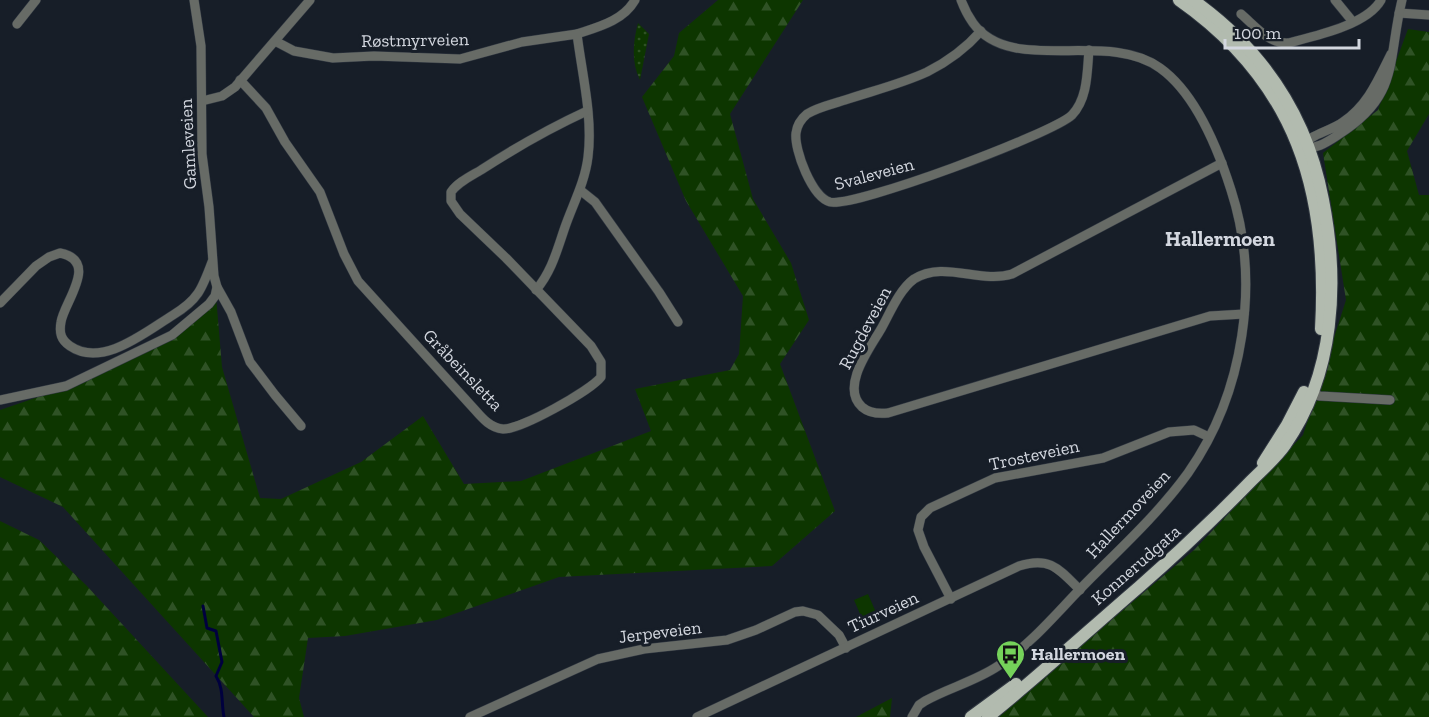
<svg xmlns="http://www.w3.org/2000/svg" width="1429" height="717" viewBox="0 0 1429 717" font-family="'Zilla Slab',serif">
  <defs>
    <pattern id="green-dots" width="8" height="8" patternUnits="userSpaceOnUse" patternTransform="scale(1.5)"><rect width="8" height="8" fill="#0d3600"/><path d="M2 2h.1M6 6h.1" fill="none" stroke="#2f5225" stroke-width="1.8" stroke-linecap="round"/></pattern>
    <pattern id="forest-firs" width="22" height="20" patternUnits="userSpaceOnUse" patternTransform="scale(1.5)"><rect width="22" height="20" fill="#0d3600"/><path d="M5 1l3.5 6h-7zM16 11l3.5 6h-7z" fill="#2f5225"/></pattern>
  </defs>
  <rect width="100%" height="100%" fill="#171e28"/>
  <path fill="url(#green-dots)" d="M638,23L649,34L640,80C631,62 633,42 638,23Z"/>
  <g fill="url(#forest-firs)">
    <path d="M718,0H803L730,114L753,199L791,263L809,320L780,364L835,511L772,566L559,577L437,620L345,636L308,638L299,698L304,717H254L63,507L0,477V410L73,385L166,341L216,296L222,367L260,498L281,499L361,462L423,416L464,484L521,481L651,431L635,389L730,370L739,354L743,296L686,201L642,97L674,56L679,33Z"/>
    <path d="M1408,29L1429,32V114L1407,151L1419,195H1429V717H996L1194,550L1303,435L1346,300L1323,153L1378,110Z"/>
    <path d="M0,521L39,540L86,585L208,717H0Z"/>
    <path d="M892,698L890,717H856Z"/>
  </g>
  <path fill="#0d3600" d="M868,594L878,617L864,623L854,600Z"/>
  <g fill="none" stroke-linecap="round" stroke-linejoin="round">
    <path stroke="#00003e" stroke-width="3" d="M203,606L207,628L216,631L222,662L216,676C224,689 221,702 224,717"/>
    <defs>
      <g id="minor">
        <path d="M1335,0L1353,22"/>
        <path d="M1399,13L1429,15"/>
        <path d="M1241,14C1255,26 1269,44 1288,43C1315,36 1367,25 1381,0"/>
        <path d="M17,24L36,0"/>
        <path d="M981,31C966,48 947,62 927,72C901,84 872,91 845,100C833,104 818,107 807,114C801,119 797,125 796,133C794,150 812,197 830,202C854,208 1052,134 1072,115C1088,98 1087,72 1089,50"/>
        <path d="M577,34C598,27 623,21 635,0"/>
        <path d="M275,41L294,51L333,58L374,56L460,59L522,42L577,34C582,74 593,117 588,157C585,182 573,204 565,227C557,250 552,271 536,290"/>
        <path d="M1391,54C1378,80 1368,105 1343,122C1329,132 1310,134 1300,148C1315,150 1326,143 1338,135C1400,96 1387,62 1402,0"/>
        <path d="M240,80L266,108L285,142L320,192L344,254L358,281L476,411C483,419 491,428 503,429C520,430 590,391 601,377V362L591,346L506,258L460,214L451,201V192C458,182 471,176 481,170C515,148 550,128 587,111"/>
        <path d="M202,101L222,96L235,87L310,0"/>
        <path d="M1222,163L1012,274C980,284 944,260 914,279C899,290 890,313 881,329C870,348 840,387 862,407C869,413 879,414 888,413L1210,316L1244,314"/>
        <path d="M580,190L595,202L659,292L678,322"/>
        <path d="M217,287L231,312L250,362L275,395L301,426"/>
        <path d="M0,303L36,266L49,257L60,253C100,261 64,302 61,322C59,333 61,340 70,346C102,368 144,333 173,315C198,300 202,289 212,262"/>
        <path d="M1306,393L1320,396L1390,400"/>
        <path d="M0,400L66,386L172,335L209,304L215,296L217,287L214,276L209,207L202,154L201,46L194,0"/>
        <path d="M951,599L924,547L918,530L921,517L930,508L995,478L1103,458L1169,432L1194,430L1209,437"/>
        <path d="M470,717L598,659L644,649L727,640L756,630L795,612L803,611L818,615L839,635L846,648"/>
        <path d="M697,717L1019,566C1050,556 1059,569 1080,590"/>
        <path d="M912,717L919,705L925,701C948,688 976,681 998,666C1032,644 1059,610 1087,582C1122,547 1159,513 1188,473C1244,393 1261,282 1231,190C1218,149 1195,93 1160,68C1107,29 1011,76 973,23C968,16 964,8 961,0"/>
      </g>
      <g id="major">
        <path d="M1179,0C1296,82 1329,191 1321,329"/>
        <path d="M1263,463L1287,425L1304,392"/>
        <path d="M971,717L1016,684"/>
        <path d="M988,717C1040,675 1089,630 1139,587C1178,553 1215,518 1251,481C1263,469 1276,458 1285,445C1335,374 1339,282 1323,200C1307,115 1263,50 1193,0"/>
      </g>
    </defs>
    <use href="#minor" stroke="#313842" stroke-width="10"/>
    <use href="#major" stroke="#313842" stroke-width="14"/>
    <use href="#minor" stroke="#676b66" stroke-width="9"/>
    <use href="#major" stroke="#b2bbaf" stroke-width="12"/>
  </g>
  <defs>
    <symbol id="bus-pin" viewBox="-11 -11 22 30"><path d="M0 17L-7.5 6A9.5 9.5 0 1 1 7.5 6Z" fill="#75d25a" stroke="#171e28"/><path d="M-5-6H5V4H4V6H2V4H-2V6H-4V4H-5ZM-3.5-4V0h7V-4ZM-3.5 1.2v1.5H-2V1.2ZM2 1.2v1.5H3.5V1.2Z" fill="#111"/></symbol>
  </defs>
  <g fill-rule="evenodd">
    <use href="#bus-pin" x="994" y="638" width="33" height="45"/>
  </g>
  <g text-anchor="middle" stroke-width="6" stroke-linejoin="round" paint-order="stroke">
    <g font-size="18" fill="#d3d7df" stroke="#171e28">
      <text transform="translate(415 40) rotate(-1)" y="6">Røstmyrveien</text>
      <text transform="translate(188 144) rotate(-93)" y="6">Gamleveien</text>
      <text transform="translate(874 174) rotate(-15)" y="6">Svaleveien</text>
      <text transform="translate(865 328) rotate(-62)" y="6">Rugdeveien</text>
      <text transform="translate(463 370) rotate(46)" y="6">Gråbeinsletta</text>
      <text transform="translate(1034 455) rotate(-12)" y="6">Trosteveien</text>
      <text transform="translate(1128 514) rotate(-47)" y="6">Hallermoveien</text>
      <text transform="translate(1136 565) rotate(-41)" y="6">Konnerudgata</text>
      <text transform="translate(883 612) rotate(-25)" y="6">Tiurveien</text>
      <text transform="translate(660 632) rotate(-7)" y="6">Jerpeveien</text>
    </g>
    <g font-size="18" font-weight="bold" fill="#d3d7df" stroke="#171e28" text-anchor="start">
      <text x="1031" y="660">Hallermoen</text>
    </g>
    <g font-size="21" font-weight="bold" fill="#d3d7df" stroke="#171e28">
      <text x="1220" y="246">Hallermoen</text>
    </g>
  </g>
  <path d="M1225 39v9h134v-9" fill="none" stroke="#d3d7df" stroke-width="3"/>
  <text x="1234" y="39" font-size="18" fill="#d3d7df" stroke="#171e28" stroke-width="4.5" paint-order="stroke">100 m</text>
</svg>
